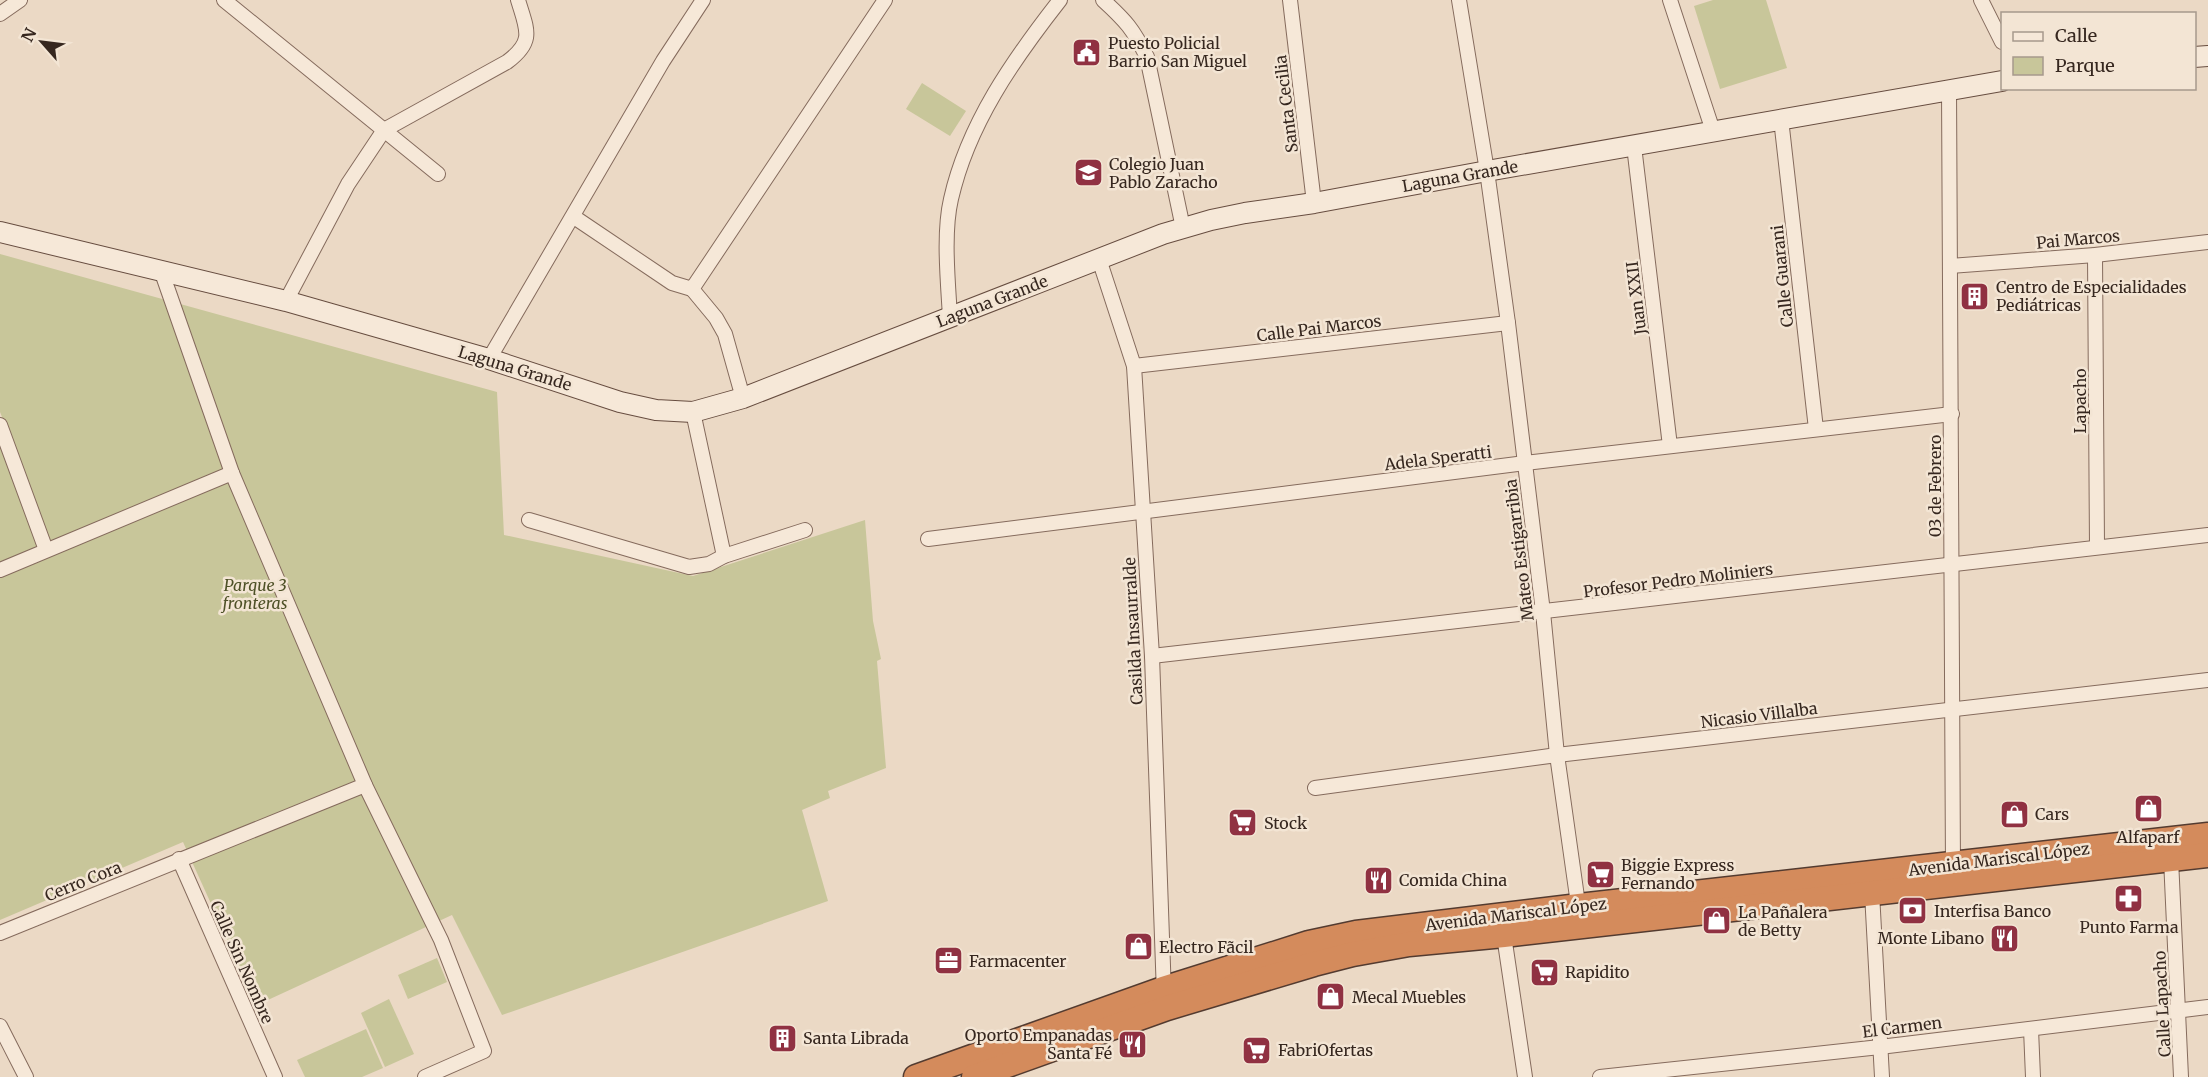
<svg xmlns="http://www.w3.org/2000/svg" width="2208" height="1077" viewBox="0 0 2208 1077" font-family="Merriweather,serif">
  <rect width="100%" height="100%" fill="#ebd9c5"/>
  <g fill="#c8c69a">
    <path d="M1713,0H1766L1787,68L1720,89L1694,6Z"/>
    <path d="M922,83L966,111L950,136L906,109Z"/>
    <path d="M0,254L497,392L504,535L693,576L865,520L873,621L881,659L877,661L886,768L828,791L830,798L802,810L828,901L502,1015L452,915L257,1005L183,842L0,920V418L2,417L0,412Z"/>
    <path d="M437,958L447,982L408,999L398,975Z"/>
    <path d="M389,999L414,1054L385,1067L361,1013Z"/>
    <path d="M366,1029L383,1068L362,1077H305L297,1060Z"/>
  </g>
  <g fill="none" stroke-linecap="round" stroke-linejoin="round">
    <defs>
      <g id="street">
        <path d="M224,0L438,174"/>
        <path d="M1103,0C1126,21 1133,29 1147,57L1183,228"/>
        <path d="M1290,0L1314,203"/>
        <path d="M1459,0L1487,171L1508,323L1543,612L1557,755L1579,911"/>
        <path d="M1670,0L1713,131"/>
        <path d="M1981,0L2002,42"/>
        <path d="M0,14L20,0"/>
        <path d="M1949,89L1953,869"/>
        <path d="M1781,119L1816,429"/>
        <path d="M1634,146L1670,446"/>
        <path d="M574,217L672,283L692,289L885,0"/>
        <path d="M2095,255L2097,547"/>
        <path d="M1099,259L1134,366L1152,656L1164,994"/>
        <path d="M1950,266L2095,255L2208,242"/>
        <path d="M161,270L232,473L365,785L441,940L484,1051L425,1077"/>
        <path d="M692,289L716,318L725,334L743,398"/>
        <path d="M286,301L348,184L384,130L507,62C535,41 527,30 518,0"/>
        <path d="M950,317C948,282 943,233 951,199C968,124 1013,60 1060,0"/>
        <path d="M489,359L663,61L703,0"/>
        <path d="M1134,366L1508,323"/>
        <path d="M693,412L724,556"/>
        <path d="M0,425L46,550"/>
        <path d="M529,520L689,567L709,564L724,556L805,530"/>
        <path d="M928,539L1525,463L1952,414"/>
        <path d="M0,570L232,473"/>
        <path d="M1152,656L2208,535"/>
        <path d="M1315,788L1557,755L2208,680"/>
        <path d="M179,859L275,1077"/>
        <path d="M2171,859L2181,1077"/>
        <path d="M1872,893L1882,1077"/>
        <path d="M1503,929L1525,1077"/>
        <path d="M0,933L365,785"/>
        <path d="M0,1026L26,1077"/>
        <path d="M2031,1029L2033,1077"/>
        <path d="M1600,1077L1880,1047L2208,1007"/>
      </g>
      <g id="secondary">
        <path d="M2194,57L2208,56"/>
        <path d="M0,232L286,301L489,359L620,402L656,410L693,412L743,398L1163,234L1211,220L1245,213L1314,203L1487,171L2002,81"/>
      </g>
      <g id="highway">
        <path d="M916,1077L1163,989L1309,943L1356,933L1579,906L2208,835"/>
        <path d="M974,1077L1167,1008L1314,964L1353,954L1409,944L1504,935L2208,855"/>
      </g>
    </defs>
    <use href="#street" stroke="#856b5d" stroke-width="16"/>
    <use href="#secondary" stroke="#674d40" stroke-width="22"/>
    <use href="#highway" stroke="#533b30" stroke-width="27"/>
    <use href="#street" stroke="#f6e8d8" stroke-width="14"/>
    <use href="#secondary" stroke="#f6e8d8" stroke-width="20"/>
    <use href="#highway" stroke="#d48b5c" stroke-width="24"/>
  </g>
  <defs>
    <symbol id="civic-square" viewBox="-11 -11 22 22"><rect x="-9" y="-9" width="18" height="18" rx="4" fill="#903142" stroke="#f3e5d4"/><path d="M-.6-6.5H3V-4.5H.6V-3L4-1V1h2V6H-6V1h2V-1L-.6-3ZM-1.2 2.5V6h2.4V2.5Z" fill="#fff"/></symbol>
    <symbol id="school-square" viewBox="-11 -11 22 22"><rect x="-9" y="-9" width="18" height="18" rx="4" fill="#903142" stroke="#f3e5d4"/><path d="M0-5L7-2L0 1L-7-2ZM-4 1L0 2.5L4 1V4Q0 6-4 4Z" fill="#fff"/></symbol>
    <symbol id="building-square" viewBox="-11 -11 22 22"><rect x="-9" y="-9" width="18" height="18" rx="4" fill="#903142" stroke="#f3e5d4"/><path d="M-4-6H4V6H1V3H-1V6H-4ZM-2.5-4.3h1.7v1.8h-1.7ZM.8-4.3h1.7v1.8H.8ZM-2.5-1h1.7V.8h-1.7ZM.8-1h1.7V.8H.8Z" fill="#fff"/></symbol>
    <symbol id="shop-square" viewBox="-11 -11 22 22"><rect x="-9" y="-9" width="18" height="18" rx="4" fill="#903142" stroke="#f3e5d4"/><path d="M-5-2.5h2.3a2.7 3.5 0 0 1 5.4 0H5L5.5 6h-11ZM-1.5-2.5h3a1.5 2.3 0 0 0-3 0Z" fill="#fff"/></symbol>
    <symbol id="supermarket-square" viewBox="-11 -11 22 22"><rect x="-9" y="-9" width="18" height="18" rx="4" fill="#903142" stroke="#f3e5d4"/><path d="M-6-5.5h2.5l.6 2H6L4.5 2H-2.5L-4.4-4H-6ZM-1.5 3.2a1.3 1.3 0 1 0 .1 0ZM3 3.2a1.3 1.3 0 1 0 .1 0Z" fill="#fff"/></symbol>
    <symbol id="restaurant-square" viewBox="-11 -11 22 22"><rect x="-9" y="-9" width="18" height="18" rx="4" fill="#903142" stroke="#f3e5d4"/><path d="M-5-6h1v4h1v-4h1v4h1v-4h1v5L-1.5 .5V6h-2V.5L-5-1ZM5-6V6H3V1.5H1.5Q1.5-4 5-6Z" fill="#fff"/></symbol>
    <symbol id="pharmacy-square" viewBox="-11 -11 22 22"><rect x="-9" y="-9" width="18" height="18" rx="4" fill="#903142" stroke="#f3e5d4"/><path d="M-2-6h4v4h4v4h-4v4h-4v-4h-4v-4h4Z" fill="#fff"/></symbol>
    <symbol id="bank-square" viewBox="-11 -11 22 22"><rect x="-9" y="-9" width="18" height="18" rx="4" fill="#903142" stroke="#f3e5d4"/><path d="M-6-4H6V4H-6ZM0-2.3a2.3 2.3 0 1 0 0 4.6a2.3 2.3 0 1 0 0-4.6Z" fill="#fff"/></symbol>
    <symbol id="office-square" viewBox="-11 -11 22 22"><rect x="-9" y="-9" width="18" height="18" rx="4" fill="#903142" stroke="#f3e5d4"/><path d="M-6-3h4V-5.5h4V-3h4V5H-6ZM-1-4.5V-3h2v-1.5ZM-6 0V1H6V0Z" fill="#fff"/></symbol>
  </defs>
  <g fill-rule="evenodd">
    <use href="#civic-square" x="1070" y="36" width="33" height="33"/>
    <use href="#school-square" x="1072" y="156" width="33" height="33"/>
    <use href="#building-square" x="1958" y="280" width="33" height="33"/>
    <use href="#shop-square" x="2132" y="792" width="33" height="33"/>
    <use href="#shop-square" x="1998" y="798" width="33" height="33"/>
    <use href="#supermarket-square" x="1226" y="806" width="33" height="33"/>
    <use href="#supermarket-square" x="1584" y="858" width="33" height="33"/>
    <use href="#restaurant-square" x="1362" y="864" width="33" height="33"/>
    <use href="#pharmacy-square" x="2112" y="882" width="33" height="33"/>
    <use href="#bank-square" x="1896" y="894" width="33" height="33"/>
    <use href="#shop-square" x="1700" y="904" width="33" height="33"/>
    <use href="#restaurant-square" x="1988" y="922" width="33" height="33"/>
    <use href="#shop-square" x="1122" y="930" width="33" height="33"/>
    <use href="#office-square" x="932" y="944" width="33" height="33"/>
    <use href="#supermarket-square" x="1528" y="956" width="33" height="33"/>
    <use href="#shop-square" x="1314" y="980" width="33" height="33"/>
    <use href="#building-square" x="766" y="1022" width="33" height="33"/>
    <use href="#restaurant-square" x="1116" y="1028" width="33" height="33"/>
    <use href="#supermarket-square" x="1240" y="1034" width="33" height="33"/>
  </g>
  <g text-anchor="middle" stroke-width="5" stroke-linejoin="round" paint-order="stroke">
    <g font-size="16" fill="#36271f" stroke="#f3e5d4" text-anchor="start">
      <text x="1108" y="49">Puesto Policial<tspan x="1108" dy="18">Barrio San Miguel</tspan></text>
      <text x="1109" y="170">Colegio Juan<tspan x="1109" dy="18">Pablo Zaracho</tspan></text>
      <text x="1996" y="293">Centro de Especialidades<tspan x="1996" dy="18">Pediátricas</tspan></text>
      <text x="2035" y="820">Cars</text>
      <text x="1264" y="829">Stock</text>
      <text x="2148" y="843" text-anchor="middle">Alfaparf</text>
      <text x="1621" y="871">Biggie Express<tspan x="1621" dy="18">Fernando</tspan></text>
      <text x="1399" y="886">Comida China</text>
      <text x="1934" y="917">Interfisa Banco</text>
      <text x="1738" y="918">La Pañalera<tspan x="1738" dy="18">de Betty</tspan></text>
      <text x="2129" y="933" text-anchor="middle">Punto Farma</text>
      <text x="1984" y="944" text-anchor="end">Monte Libano</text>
      <text x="1159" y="953">Electro Fãcil</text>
      <text x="969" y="967">Farmacenter</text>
      <text x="1565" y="978">Rapidito</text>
      <text x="1352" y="1003">Mecal Muebles</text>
      <text x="1112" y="1041" text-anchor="end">Oporto Empanadas<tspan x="1112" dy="18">Santa Fé</tspan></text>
      <text x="803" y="1044">Santa Librada</text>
      <text x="1278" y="1056">FabriOfertas</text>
    </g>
    <g font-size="16" fill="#36271f" stroke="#f3e5d4">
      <text transform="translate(1286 104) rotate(-97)" y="6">Santa Cecilia</text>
      <text transform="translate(1460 176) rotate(-10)" y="6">Laguna Grande</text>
      <text transform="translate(2078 239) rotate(-5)" y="6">Pai Marcos</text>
      <text transform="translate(1782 276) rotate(-96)" y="6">Calle Guarani</text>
      <text transform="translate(1636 298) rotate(-97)" y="6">Juan XXII</text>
      <text transform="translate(992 301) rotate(-21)" y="6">Laguna Grande</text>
      <text transform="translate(1319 328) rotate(-7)" y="6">Calle Pai Marcos</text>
      <text transform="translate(515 368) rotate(17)" y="6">Laguna Grande</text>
      <text transform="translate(2080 401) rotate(-90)" y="6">Lapacho</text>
      <text transform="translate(1438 458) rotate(-7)" y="6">Adela Speratti</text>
      <text transform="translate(1935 486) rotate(-90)" y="6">03 de Febrero</text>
      <text transform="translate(1519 550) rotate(-97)" y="6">Mateo Estigarribia</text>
      <text transform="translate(1678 580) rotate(-7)" y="6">Profesor Pedro Moliniers</text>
      <text transform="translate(1133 631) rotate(-93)" y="6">Casilda Insaurralde</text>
      <text transform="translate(1759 715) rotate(-7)" y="6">Nicasio Villalba</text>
      <text transform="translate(1999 859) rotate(-7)" y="6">Avenida Mariscal López</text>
      <text transform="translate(83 881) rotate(-22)" y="6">Cerro Cora</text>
      <text transform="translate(1516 914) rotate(-7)" y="6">Avenida Mariscal López</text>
      <text transform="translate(242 962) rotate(66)" y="6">Calle Sin Nombre</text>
      <text transform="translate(2162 1004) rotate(-93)" y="6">Calle Lapacho</text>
      <text transform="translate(1902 1027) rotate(-7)" y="6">El Carmen</text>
    </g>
    <g font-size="16" font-style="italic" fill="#4e5127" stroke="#f3e5d4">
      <text x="255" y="591">Parque 3<tspan x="255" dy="18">fronteras</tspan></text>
    </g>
  </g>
  <rect x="2001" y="12" width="195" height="78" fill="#f3e5d4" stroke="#a7998c" stroke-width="1.5"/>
  <rect x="2013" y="32" width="30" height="9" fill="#f6e8d8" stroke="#a7998c" stroke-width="1.5"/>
  <text x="2055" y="42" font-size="18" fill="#36271f">Calle</text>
  <rect x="2013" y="57" width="30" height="18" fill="#c8c69a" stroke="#a7998c" stroke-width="1.5"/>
  <text x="2055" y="72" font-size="18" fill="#36271f">Parque</text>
  <g transform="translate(42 42) rotate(298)" stroke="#f3e5d4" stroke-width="4.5" paint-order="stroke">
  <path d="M0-4.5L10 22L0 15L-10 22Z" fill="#36271f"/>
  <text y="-9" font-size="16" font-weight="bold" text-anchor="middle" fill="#36271f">N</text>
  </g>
</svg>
